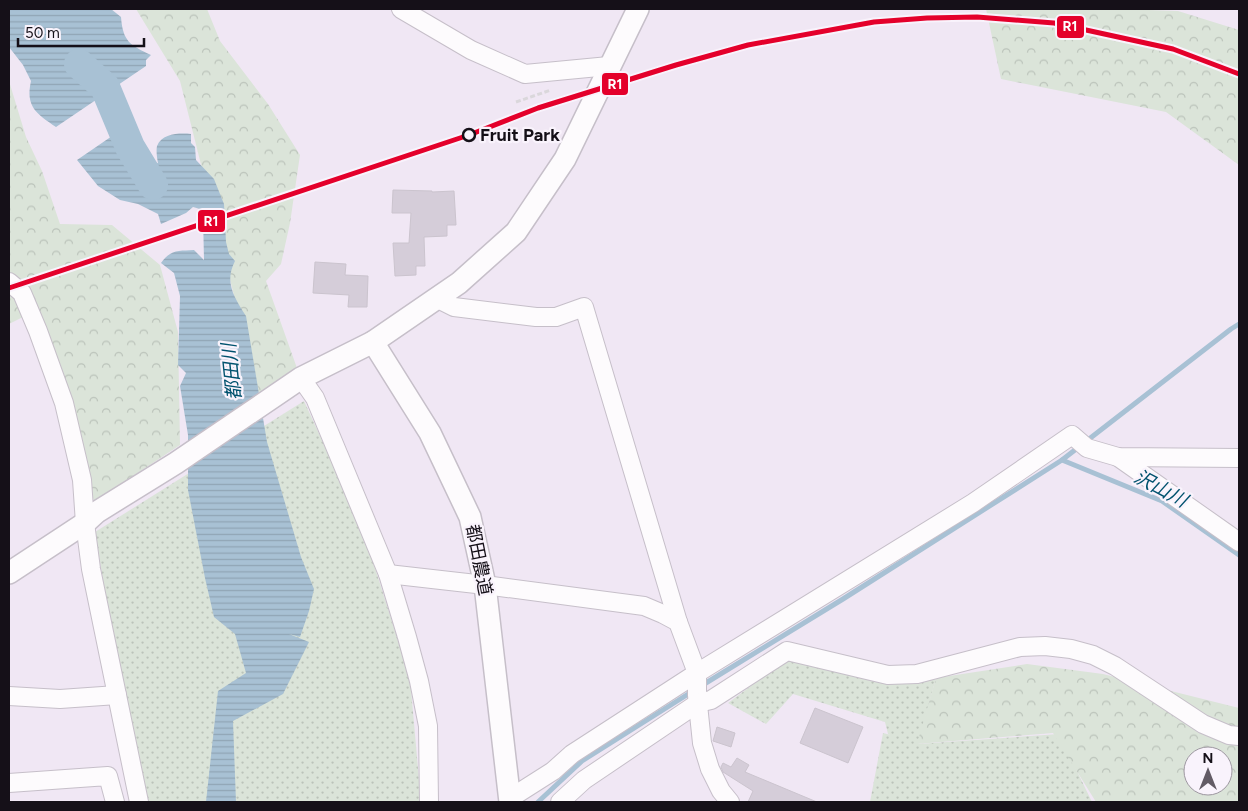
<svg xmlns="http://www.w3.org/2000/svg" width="1248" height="811" viewBox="0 0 1248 811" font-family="Figtree,'Noto Sans JP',sans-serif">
  <defs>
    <pattern id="grass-dots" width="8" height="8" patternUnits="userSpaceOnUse" patternTransform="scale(1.25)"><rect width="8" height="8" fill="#dbe4d9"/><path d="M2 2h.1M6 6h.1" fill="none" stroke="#bbc3ba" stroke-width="1.8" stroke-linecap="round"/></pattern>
    <pattern id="forest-crowns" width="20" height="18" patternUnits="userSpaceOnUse" patternTransform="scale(1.25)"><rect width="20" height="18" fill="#dbe4d9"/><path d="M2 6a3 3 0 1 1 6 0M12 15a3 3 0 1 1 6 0" fill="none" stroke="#bbc3ba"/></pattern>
    <pattern id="water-rules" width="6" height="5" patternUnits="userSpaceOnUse" patternTransform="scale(1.25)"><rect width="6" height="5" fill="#a8c1d4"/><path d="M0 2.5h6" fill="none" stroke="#90a5b5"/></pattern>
  </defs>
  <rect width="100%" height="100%" fill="#f0e7f4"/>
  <g fill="url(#grass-dots)">
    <path d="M304,401L362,527L410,678L421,802H140L95,532Z"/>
    <path d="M791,656L901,681L936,678L918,744L1059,734L1092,802H870L883,733L891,735L888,734L885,722L793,694L766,724L728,703Z"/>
  </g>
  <g fill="url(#forest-crowns)" fill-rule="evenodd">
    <path d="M136,9H207L220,41L268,104L300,155L290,223L281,264L266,281L298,371L259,395L180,81Z"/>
    <path d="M986,9H1120L1178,11L1239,30V165L1166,112L1001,79Z"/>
    <path d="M9,81L26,137L42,171L60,224L112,225L160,265L178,332L180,445L94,502L68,387L35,311L9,324Z"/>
    <path d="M1027,664L1103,674L1239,708V802H1096L1053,733L917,744L936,678ZM1193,756H1223V786H1193Z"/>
  </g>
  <g fill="url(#water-rules)">
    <path d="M9,9H111L121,17C123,42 130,45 151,55L146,60V66L56,127C37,114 25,107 31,81L23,65L9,47Z"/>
    <path d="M115,134L141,158L146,165L158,163C157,158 156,151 157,146C162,133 180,133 191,134V143L195,147L196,160L214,179L224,204L226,242L229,254L235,261C224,282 234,297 246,316L267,442L301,557L314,589L309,611L300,637L289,634L309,642L283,694L233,721L236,802H206L218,691L246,673L235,634L214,617L205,578L188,490V435L180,386L186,373L178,365L180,296L174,273L161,263C171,249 179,251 194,250L204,260L203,216L200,209L193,207L186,213L161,224L158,214L138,204L120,200L98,186L77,160Z"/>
  </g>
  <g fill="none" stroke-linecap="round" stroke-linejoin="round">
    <g stroke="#a8c1d4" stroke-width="5">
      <path d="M1062,460L1162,501L1239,555"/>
      <path d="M701,686L843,599L1062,460L1231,329L1239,324"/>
      <path d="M538,802L582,761L693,691"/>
    </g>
    <path stroke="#a8c1d4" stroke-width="30" d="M79,64L105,87L130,147L153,185"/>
  </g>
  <g fill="#d5cdd9" stroke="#cbc4ce">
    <path d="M393,190L432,191V192L454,191L456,225H447V236L424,237L425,266H416V275L395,276L393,243H409L411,213H392Z"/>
    <path d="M315,262L346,264L345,275L368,276L367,307H348L349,295L313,293Z"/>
    <path d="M815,708L863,727L848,763L800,743Z"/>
    <path d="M717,727L735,733L731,747L713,741Z"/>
    <path d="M737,758L749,765L745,772L817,802H748L753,791L723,772L721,767L723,763L731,767Z"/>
  </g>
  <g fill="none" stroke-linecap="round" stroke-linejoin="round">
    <defs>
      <g id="minor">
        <path d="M401,9L471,50L525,74L609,66"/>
        <path d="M9,282L22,293L38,331L64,403L82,480L85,523L91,569L139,802"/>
        <path d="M436,298L454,307L536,317H556L584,307L678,622"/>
        <path d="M301,378L315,398L388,574L407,637L419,681L428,726L429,802"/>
        <path d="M1118,457L1239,542"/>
        <path d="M388,574L485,585L644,606L663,614L678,622L697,673V695L702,743L710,769L721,791L730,802"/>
        <path d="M9,696L60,699L117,695"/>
        <path d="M9,783L108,776L115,802"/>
        <path d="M509,799L553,771L572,754L697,673L973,503L1072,435L1087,448L1118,457L1239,458"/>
        <path d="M560,802L584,780L698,703L711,700L787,651L888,675L917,674L1020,647L1045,646L1071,649L1093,655L1115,666L1203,724L1229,735L1239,736"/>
      </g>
      <g id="tertiary">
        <path d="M373,342L430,433L470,517L485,585L510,802"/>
        <path d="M9,573L85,523L97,512L176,463L301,378L373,342L459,283L516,232L565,159L638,9"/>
      </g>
    </defs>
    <use href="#minor" stroke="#c6bfc9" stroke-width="20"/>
    <use href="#tertiary" stroke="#c6bfc9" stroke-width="24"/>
    <path stroke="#dad7db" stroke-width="3" stroke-dasharray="5 2.5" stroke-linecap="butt" d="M516,102L551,90"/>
    <use href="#minor" stroke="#fdfbfd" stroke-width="18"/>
    <use href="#tertiary" stroke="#fdfbfd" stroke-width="21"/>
    <defs>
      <path id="rail-1" d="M9,288L469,135L538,108L676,65L748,45L874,22L927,18L977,17L1054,23L1173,49L1239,74"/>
    </defs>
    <use href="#rail-1" stroke="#f9f3fc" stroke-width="9"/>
    <use href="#rail-1" stroke="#e4002b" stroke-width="5"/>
  </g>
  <circle fill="#f9f3fc" stroke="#151018" stroke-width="2.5" cx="469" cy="135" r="6"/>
  <g text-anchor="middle" stroke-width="4.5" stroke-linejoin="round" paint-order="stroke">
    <g font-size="18" font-weight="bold" fill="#151018" stroke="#f9f3fc" text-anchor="start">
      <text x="480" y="141">Fruit Park</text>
    </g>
    <g font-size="18" fill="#151018" stroke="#f9f3fc">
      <text transform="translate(479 560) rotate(79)" y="6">都田農道</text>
    </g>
    <g font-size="19" font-style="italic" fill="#00526e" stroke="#f9f3fc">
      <text transform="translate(231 372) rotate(-96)" y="7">都田川</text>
      <text transform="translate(1161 488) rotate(28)" y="7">沢山川</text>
    </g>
  </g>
  <g stroke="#f9f3fc" stroke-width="2">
    <rect x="1056" y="15" width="29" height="24" rx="5" fill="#e4002b"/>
    <rect x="601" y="72" width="28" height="24" rx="5" fill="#e4002b"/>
    <rect x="197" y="209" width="29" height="24" rx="5" fill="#e4002b"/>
  </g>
  <g font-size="14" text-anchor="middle" font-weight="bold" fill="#fff">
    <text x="1070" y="31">R1</text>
    <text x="615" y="89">R1</text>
    <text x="211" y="226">R1</text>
  </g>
  <rect width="1248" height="811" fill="none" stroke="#151018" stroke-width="20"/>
  <g transform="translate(1208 771)"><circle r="24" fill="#f9f3fc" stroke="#9e98a1"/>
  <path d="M0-4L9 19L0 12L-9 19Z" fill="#625b65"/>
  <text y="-8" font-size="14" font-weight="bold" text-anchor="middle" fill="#151018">N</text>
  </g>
  <path d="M18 38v8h126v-8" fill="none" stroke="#151018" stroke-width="2.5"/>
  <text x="25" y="38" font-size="15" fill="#151018" stroke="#f9f3fc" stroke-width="4" paint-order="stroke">50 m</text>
</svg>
